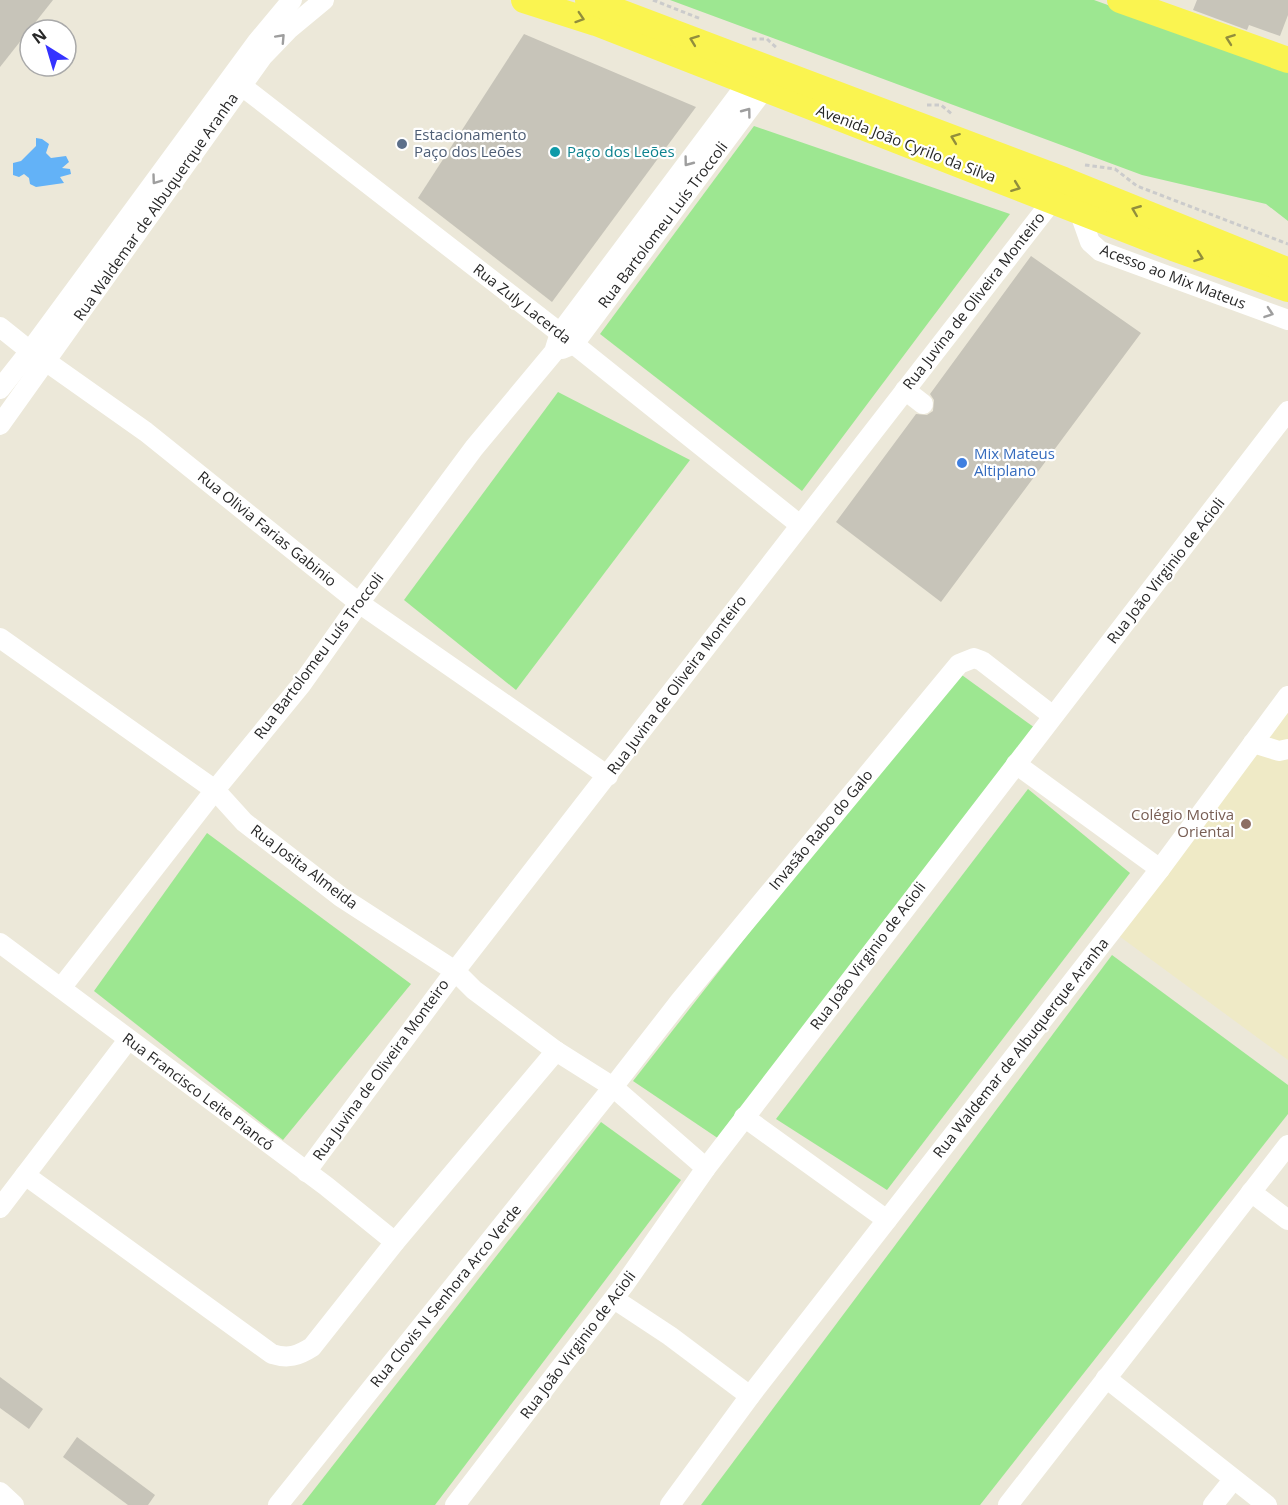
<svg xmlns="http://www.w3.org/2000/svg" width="1288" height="1505" viewBox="0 0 1288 1505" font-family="'Open Sans',sans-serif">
  <rect width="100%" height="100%" fill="#ece8d9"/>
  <path fill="#efeac6" d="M1288,712V1060L1119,936Z"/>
  <g fill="#9de791">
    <path d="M670,0H1094L1288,70V221L1266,204L1142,175Z"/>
    <path d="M754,126L1010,214L802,491L600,334Z"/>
    <path d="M558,392L690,460L516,690L404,600Z"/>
    <path d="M955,670L1035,728L722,1141L633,1081Z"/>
    <path d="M1028,789L1130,873L887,1190L776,1119Z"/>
    <path d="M207,833L411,984L283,1140L94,991Z"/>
    <path d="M1112,955L1288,1085V1114L980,1505H701Z"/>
    <path d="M601,1122L681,1180L435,1505H302Z"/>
  </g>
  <path fill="#63b2f7" d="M36,138L42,139L49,144L46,153L51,158L66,156L69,162L62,168L70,169L71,174L60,177L64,183L36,187L30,184L29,178L24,174L19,177L13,175V163L21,161L36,146Z"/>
  <g fill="#c7c4b9">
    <path d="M0,0H53L0,67Z"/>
    <path d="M1197,0H1288V15L1280,36L1249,25L1247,30L1193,10Z"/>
    <path d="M524,34L696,107L552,302L418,198Z"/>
    <path d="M1031,256L1141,333L941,602L836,522L916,414L927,415L933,411L934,400L930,394Z"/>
    <path d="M0,1377L43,1409L29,1429L0,1408Z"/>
    <path d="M77,1437L155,1495L148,1505H128L63,1457Z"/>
  </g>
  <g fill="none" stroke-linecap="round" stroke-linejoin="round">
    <g stroke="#cbcbcb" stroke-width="3" stroke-dasharray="4.5 3" stroke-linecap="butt">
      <path d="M653,0L701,19"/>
      <path d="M752,39H767L778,49"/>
      <path d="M927,105H941L953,115"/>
      <path d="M1085,165L1115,169L1137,186L1288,244"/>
    </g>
    <g stroke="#fff" stroke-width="20">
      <path d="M242,86L560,333L800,525"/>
      <path d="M1079,211L1090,242L1100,251L1288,320"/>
      <path d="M0,327L30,351"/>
      <path d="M562,349L574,344L765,88"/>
      <path d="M47,362L146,432L359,603L608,776"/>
      <path d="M0,389L30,351L257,42L292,0"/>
      <path d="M905,390L923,404"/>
      <path d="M0,425L263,56L289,29L324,0"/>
      <path d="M0,638L215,790L244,822L341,897L455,971L474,990L556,1051L613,1087L706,1168"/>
      <path d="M1253,743L1279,751L1288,749"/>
      <path d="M1016,764L1160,869"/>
      <path d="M0,943L326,1186L395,1242"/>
      <path d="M61,988L215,790L301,685L359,603L474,448L554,352L560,333L748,82"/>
      <path d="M744,1117L887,1220"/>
      <path d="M306,1172L455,971L1052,201"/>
      <path d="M25,1175L272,1354C288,1359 298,1356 312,1347L395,1242L556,1051"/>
      <path d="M1251,1192L1288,1220"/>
      <path d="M0,1208L128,1040"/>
      <path d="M614,1299L670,1336L750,1396"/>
      <path d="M1106,1378L1267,1505"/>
      <path d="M0,1492L14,1505"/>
      <path d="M278,1505L613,1087L680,1001L959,664L974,658L982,661L1053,716"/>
      <path d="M455,1505L624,1285L706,1168L1288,411"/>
      <path d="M670,1505L750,1396L1160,869L1288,696"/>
      <path d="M1008,1505L1288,1145"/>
      <path d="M1213,1505L1233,1480"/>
    </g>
    <g stroke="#faf450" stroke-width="26">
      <path d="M524,0L596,23L1173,248L1288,289"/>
      <path d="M588,0L1064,180L1284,269"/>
      <path d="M1120,0L1288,60"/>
    </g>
  </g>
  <defs><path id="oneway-chevron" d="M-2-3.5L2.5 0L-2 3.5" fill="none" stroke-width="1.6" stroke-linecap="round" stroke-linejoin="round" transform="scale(1.5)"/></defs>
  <g stroke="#918e3c">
    <use href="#oneway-chevron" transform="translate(580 18) rotate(18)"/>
    <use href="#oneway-chevron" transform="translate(1230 39) rotate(-160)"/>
    <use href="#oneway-chevron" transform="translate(694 40) rotate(-159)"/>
    <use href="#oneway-chevron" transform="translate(955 138) rotate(-159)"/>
    <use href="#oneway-chevron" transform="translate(1016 187) rotate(21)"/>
    <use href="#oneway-chevron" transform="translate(1136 210) rotate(-158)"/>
    <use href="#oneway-chevron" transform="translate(1199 257) rotate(20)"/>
  </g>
  <g stroke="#9e9e9e">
    <use href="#oneway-chevron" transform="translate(281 38) rotate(-47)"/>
    <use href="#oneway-chevron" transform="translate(747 112) rotate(-53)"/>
    <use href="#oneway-chevron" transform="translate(688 162) rotate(127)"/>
    <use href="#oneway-chevron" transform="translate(156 180) rotate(126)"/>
    <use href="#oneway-chevron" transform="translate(1269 313) rotate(19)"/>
  </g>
  <circle fill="#5c6f8a" stroke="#fff" stroke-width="2" cx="402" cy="144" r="6"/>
  <circle fill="#0f9aa8" stroke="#fff" stroke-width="2" cx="555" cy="152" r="6"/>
  <circle fill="#3f7fe0" stroke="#fff" stroke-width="2" cx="962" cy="463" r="6"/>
  <circle fill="#8d6e63" stroke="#fff" stroke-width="2" cx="1246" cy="824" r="6"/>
  <g text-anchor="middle" stroke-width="4.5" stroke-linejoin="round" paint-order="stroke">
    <g font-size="15" fill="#4e5e75" stroke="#fff" text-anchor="start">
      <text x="414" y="140">Estacionamento<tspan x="414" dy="17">Paço dos Leões</tspan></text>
    </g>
    <g font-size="15" fill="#282828" stroke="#fff">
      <text transform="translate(906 144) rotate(21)" y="5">Avenida João Cyrilo da Silva</text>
      <text transform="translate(156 207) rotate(-55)" y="5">Rua Waldemar de Albuquerque Aranha</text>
      <text transform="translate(663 225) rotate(-53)" y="5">Rua Bartolomeu Luís Troccoli</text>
      <text transform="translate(1173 277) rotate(21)" y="5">Acesso ao Mix Mateus</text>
      <text transform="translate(974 301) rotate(-52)" y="5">Rua Juvina de Oliveira Monteiro</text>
      <text transform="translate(522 304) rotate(38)" y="5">Rua Zuly Lacerda</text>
      <text transform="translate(267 529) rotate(39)" y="5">Rua Olivia Farias Gabinio</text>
      <text transform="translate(1166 571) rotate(-52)" y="5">Rua João Virginio de Acioli</text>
      <text transform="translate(319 656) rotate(-53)" y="5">Rua Bartolomeu Luís Troccoli</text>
      <text transform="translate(677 685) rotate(-53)" y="5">Rua Juvina de Oliveira Monteiro</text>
      <text transform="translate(821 830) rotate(-50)" y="5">Invasão Rabo do Galo</text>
      <text transform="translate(304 867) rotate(37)" y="5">Rua Josita Almeida</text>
      <text transform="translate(868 956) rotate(-53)" y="5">Rua João Virginio de Acioli</text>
      <text transform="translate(1021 1048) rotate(-52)" y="5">Rua Waldemar de Albuquerque Aranha</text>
      <text transform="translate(381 1070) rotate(-54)" y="5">Rua Juvina de Oliveira Monteiro</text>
      <text transform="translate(198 1092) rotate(37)" y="5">Rua Francisco Leite Piancó</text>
      <text transform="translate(446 1296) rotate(-51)" y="5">Rua Clovis N Senhora Arco Verde</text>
      <text transform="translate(578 1345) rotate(-53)" y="5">Rua João Virginio de Acioli</text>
    </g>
    <g font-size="15" fill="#0d838f" stroke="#fff" text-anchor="start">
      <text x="567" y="157">Paço dos Leões</text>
    </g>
    <g font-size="15" fill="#366cbe" stroke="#fff" text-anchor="start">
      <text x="974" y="459">Mix Mateus<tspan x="974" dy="17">Altiplano</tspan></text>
    </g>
    <g font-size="15" fill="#785e54" stroke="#fff" text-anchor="end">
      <text x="1234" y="820">Colégio Motiva<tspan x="1234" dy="17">Oriental</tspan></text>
    </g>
  </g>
  <g transform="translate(48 48) rotate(323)"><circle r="28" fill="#ffffff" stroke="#a9a9a9" stroke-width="1.5"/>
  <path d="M0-4.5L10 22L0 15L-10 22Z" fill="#3533ff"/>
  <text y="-9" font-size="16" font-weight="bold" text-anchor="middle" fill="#282828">N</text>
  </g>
</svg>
